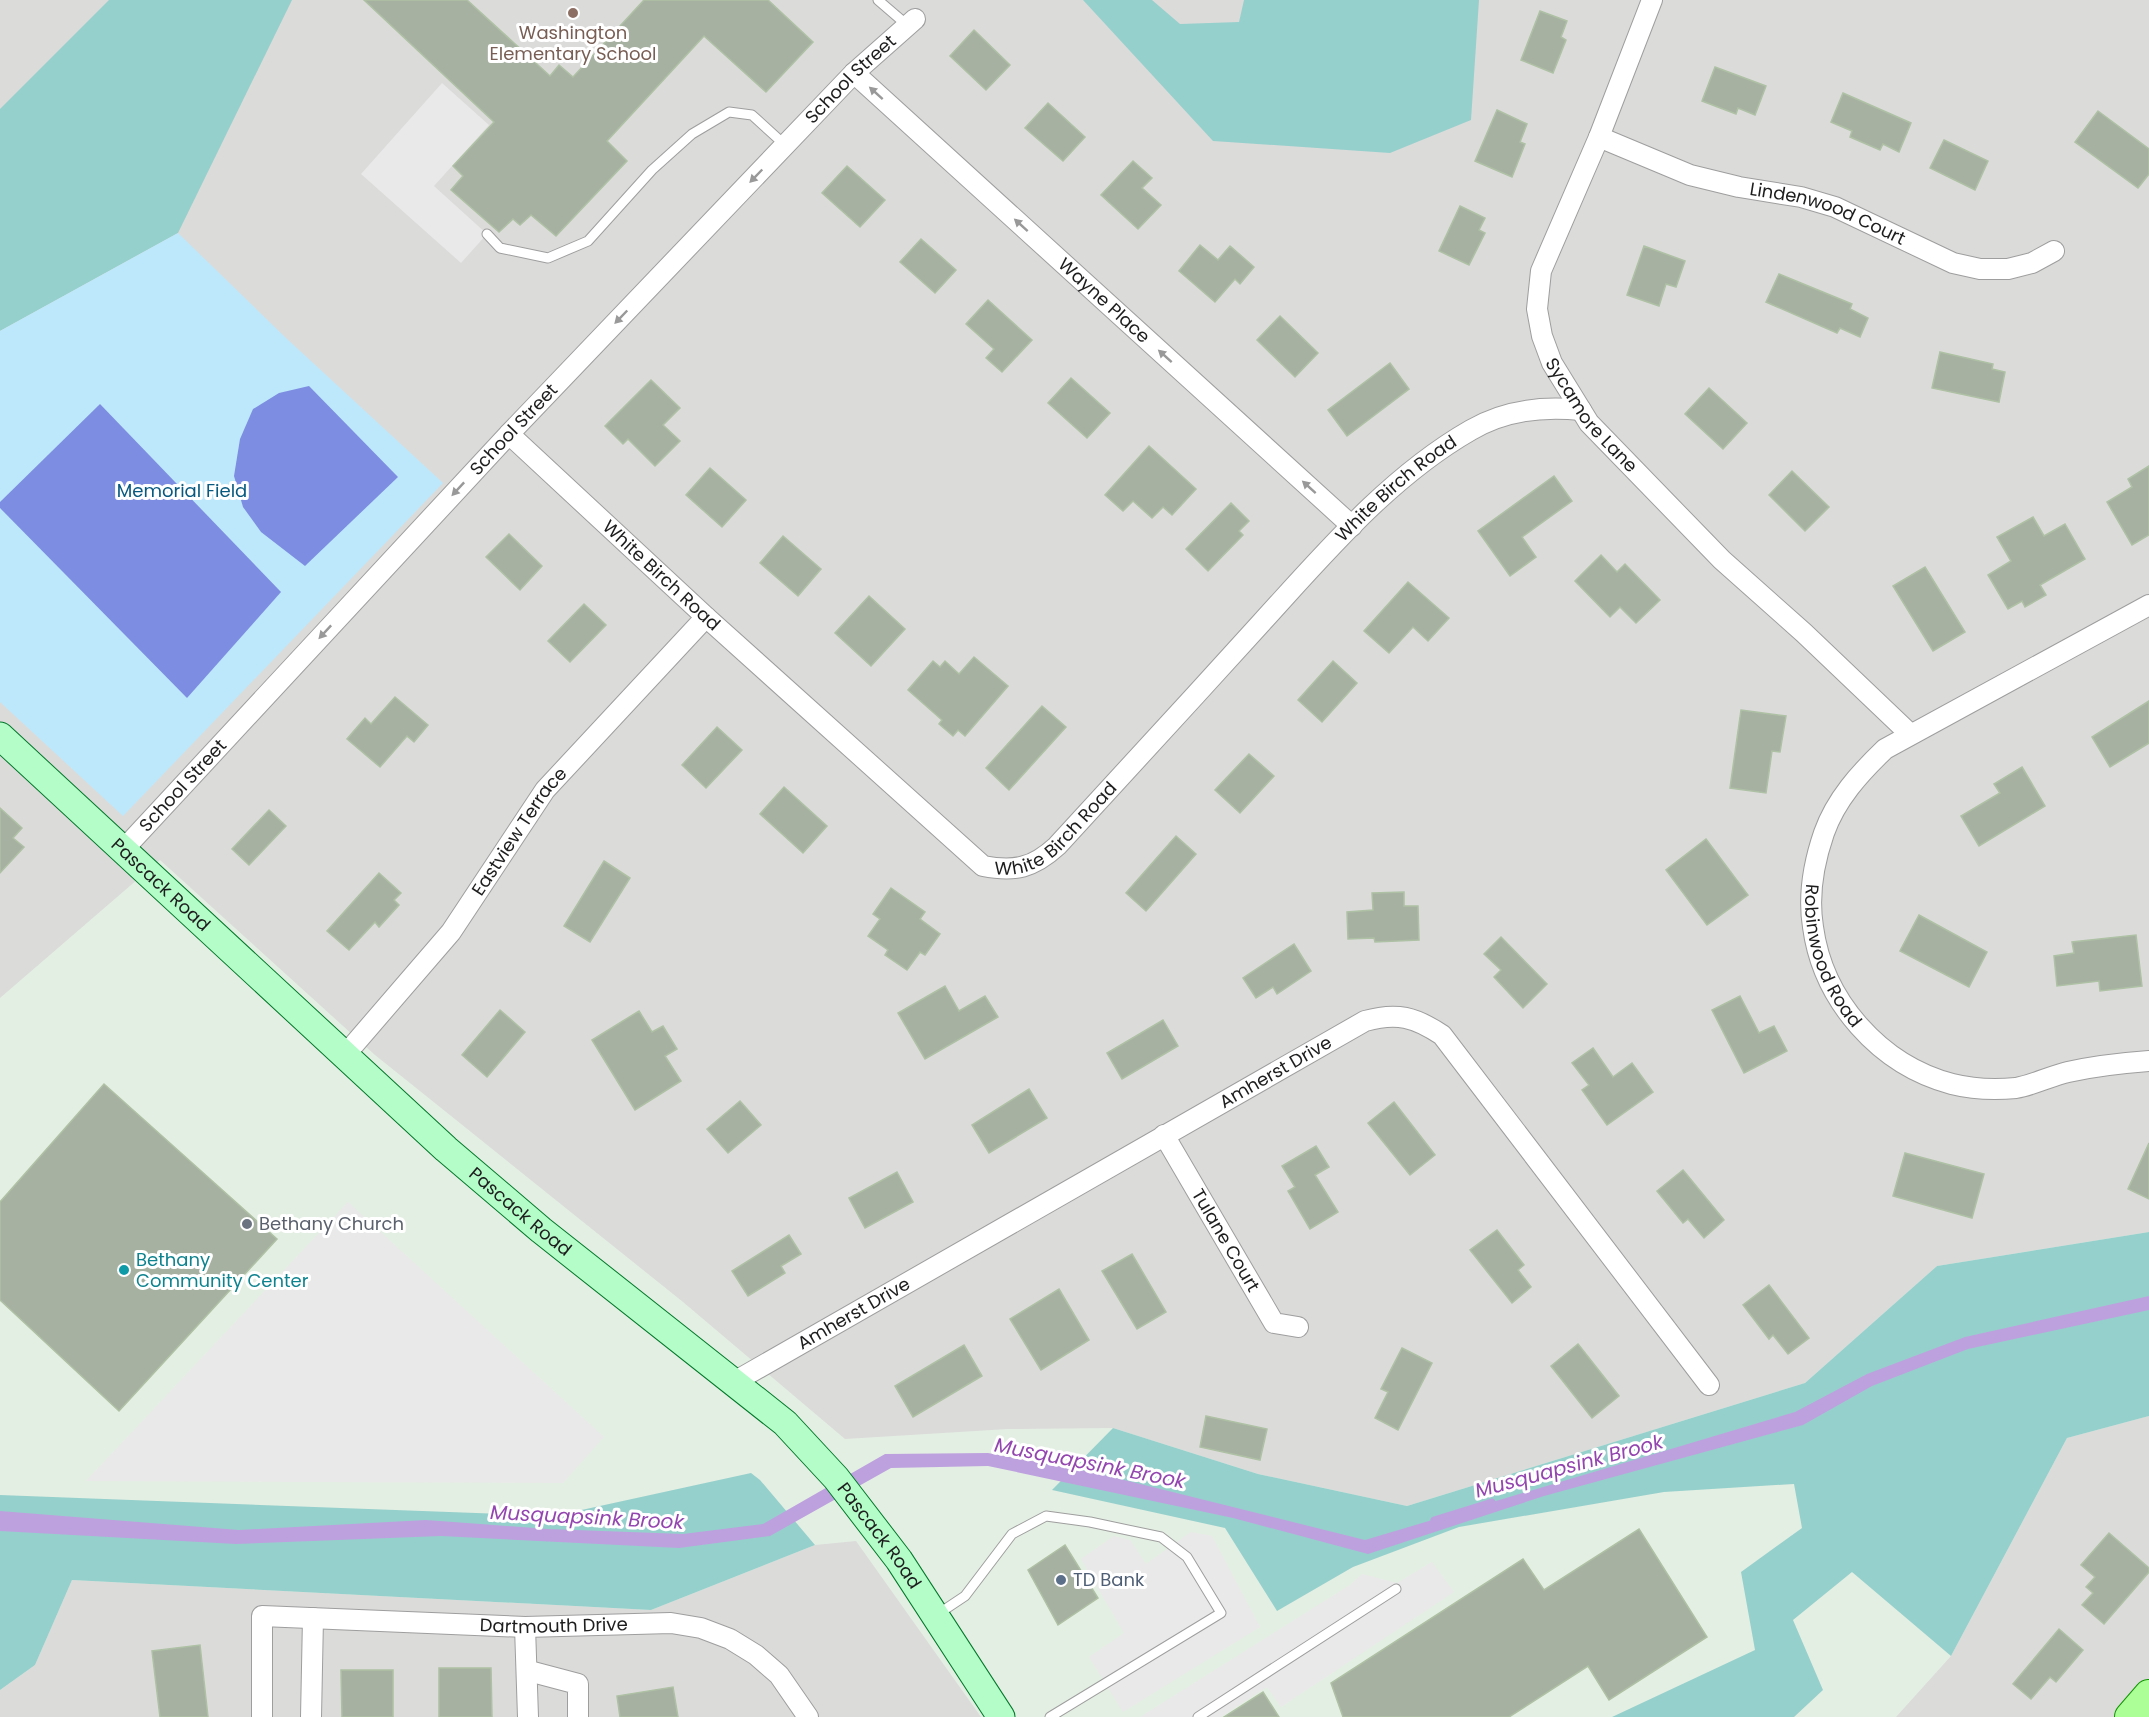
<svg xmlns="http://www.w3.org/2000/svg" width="2149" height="1717" viewBox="0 0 2149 1717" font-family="Poppins,sans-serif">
  <rect width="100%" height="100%" fill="#e4efe3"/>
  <g fill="#dbdbda">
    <path d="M0,0H2149V1232L1937,1266L1805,1383L1407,1506L1258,1474L1113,1428L1008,1429L845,1439L683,1302L375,1055L160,860L0,998Z"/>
    <path d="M2149,1416V1695L2130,1717H1896L1951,1656L2067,1438Z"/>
    <path d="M856,1541L981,1717H0V1690L35,1665L72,1580L651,1610L815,1545Z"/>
  </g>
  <g fill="#96d0cc">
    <path d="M109,0H292L178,233L0,331V109Z"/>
    <path d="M1083,0H1152L1180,24L1239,22L1244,0H1479L1471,120L1390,153L1213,141Z"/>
    <path d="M2149,1232V1416L2067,1438L1951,1656L1852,1572L1793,1620L1823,1690L1794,1717H1612L1755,1650L1741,1572L1802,1528L1794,1484L1664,1492L1459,1527L1353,1567L1277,1611L1225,1528L1052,1490L1113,1428L1258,1474L1407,1506L1805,1383L1937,1266Z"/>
    <path d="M751,1473L760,1480L815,1545L651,1610L72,1580L35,1665L0,1690V1495L554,1516Z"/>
  </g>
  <path fill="#bde8fb" d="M178,233L286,338L443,483L123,816L0,702V331Z"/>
  <g fill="#7d8de1">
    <path d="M309,386L398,477L305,566L261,532L243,507L234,476L240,439L253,409L279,393Z"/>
    <path d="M100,404L281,592L187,698L0,508V502Z"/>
  </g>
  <g fill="#e9e9e9">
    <path d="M442,83L489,125L434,186L487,234L461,263L361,174Z"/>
    <path d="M348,1202L604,1437L563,1483L86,1481Z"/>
    <path d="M1191,1532L1212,1536L1260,1627L1123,1712L1089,1657L1124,1633L1081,1559L1114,1536L1130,1540L1146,1564Z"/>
    <path d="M1432,1562L1454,1592L1281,1707L1267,1687L1221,1717H1140L1350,1585L1362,1574L1397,1583Z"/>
  </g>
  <path fill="#bda1de" d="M2149,1296V1310L1968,1349L1872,1386L1803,1425L1544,1496L1368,1554L1233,1518L988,1466L891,1468L770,1536L679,1548L441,1536L236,1544L0,1531V1511L239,1530L426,1520L548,1529L683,1534L763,1524L885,1454L988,1453L1092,1472L1365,1540L1795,1412L1867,1374L1965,1337Z"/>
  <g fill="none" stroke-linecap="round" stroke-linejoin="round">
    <path stroke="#bda1de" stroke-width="7" d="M1434,1520L1492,1502"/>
  </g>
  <g fill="#a7b1a2" stroke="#aec1a4" stroke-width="1.5">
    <path d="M364,0H467L550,76L559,65L573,77L644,0H768L813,42L766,92L704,36L607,141L627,161L556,236L531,215L520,225L513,219L499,232L451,190L463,176L453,166L494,122Z"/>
    <path d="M1540,11L1567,21L1561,37L1566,40L1553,73L1521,60Z"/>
    <path d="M974,30L1010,65L986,90L950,56Z"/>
    <path d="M1715,67L1766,86L1755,115L1738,108L1736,114L1702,101Z"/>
    <path d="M1843,93L1911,123L1899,152L1883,144L1880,150L1850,137L1852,131L1831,122Z"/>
    <path d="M1048,103L1085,137L1063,161L1025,128Z"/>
    <path d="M1497,110L1527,124L1520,142L1525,144L1512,177L1475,161Z"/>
    <path d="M2098,111L2149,149V174L2138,188L2075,142Z"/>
    <path d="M1944,140L1988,161L1975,190L1930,168Z"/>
    <path d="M1133,161L1152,178L1142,188L1161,205L1138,229L1101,195Z"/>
    <path d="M847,166L885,200L860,227L822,193Z"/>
    <path d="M1460,206L1485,218L1479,230L1485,233L1469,265L1439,251Z"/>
    <path d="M921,239L956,270L935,293L900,262Z"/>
    <path d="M1200,245L1218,260L1230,246L1254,267L1240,284L1235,279L1215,302L1179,271Z"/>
    <path d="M1644,246L1685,261L1676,287L1666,284L1659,306L1627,295Z"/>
    <path d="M1779,274L1852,304L1850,309L1868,318L1860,337L1840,328L1837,333L1766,302Z"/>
    <path d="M988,300L1032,340L1002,372L986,358L994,349L966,324Z"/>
    <path d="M1280,316L1318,353L1295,377L1257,340Z"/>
    <path d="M1940,352L1993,364L1992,369L2005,372L1999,402L1932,388Z"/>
    <path d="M1390,363L1409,389L1347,436L1328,410Z"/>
    <path d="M1071,378L1110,413L1087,438L1048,403Z"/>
    <path d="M651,380L680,408L663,425L680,441L655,466L628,439L623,444L605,426Z"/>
    <path d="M1709,388L1747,423L1723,449L1685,414Z"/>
    <path d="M1149,446L1196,489L1172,515L1163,507L1152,518L1133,501L1123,511L1105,495Z"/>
    <path d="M2149,466V535L2132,545L2107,502L2132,487L2128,479Z"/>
    <path d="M710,468L746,500L722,527L686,495Z"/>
    <path d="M1792,471L1829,507L1805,531L1769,495Z"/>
    <path d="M1554,476L1572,501L1522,537L1536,557L1510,576L1478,531Z"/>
    <path d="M1231,503L1249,521L1239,531L1243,535L1208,571L1186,549Z"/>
    <path d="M2033,517L2044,536L2065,524L2085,559L2040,585L2046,595L2025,607L2022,601L2008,609L1988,575L2011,561L1997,537Z"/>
    <path d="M509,534L542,566L520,590L486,557Z"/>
    <path d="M783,536L821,569L798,596L760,563Z"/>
    <path d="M1601,555L1617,572L1625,564L1660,600L1636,623L1620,607L1610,617L1575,581Z"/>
    <path d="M1925,567L1965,632L1933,651L1893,586Z"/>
    <path d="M1408,582L1449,618L1428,641L1413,627L1389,653L1364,631Z"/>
    <path d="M869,596L905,629L871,666L835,633Z"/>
    <path d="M584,604L606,625L570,662L548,641Z"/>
    <path d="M974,657L1008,686L965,736L958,730L953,736L939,724L942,720L908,690L933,661L940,667L945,661L959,674Z"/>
    <path d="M1333,661L1357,683L1322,722L1298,700Z"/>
    <path d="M395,697L428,725L414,742L407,736L380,767L347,739L365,718L371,724Z"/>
    <path d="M2149,701V743L2110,767L2092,737Z"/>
    <path d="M1042,706L1066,727L1009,790L986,768Z"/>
    <path d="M1741,710L1786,716L1780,752L1772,751L1766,793L1730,788Z"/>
    <path d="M717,727L742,750L706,788L682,765Z"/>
    <path d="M1249,754L1274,776L1240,813L1215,790Z"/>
    <path d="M2022,767L2045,806L1979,846L1961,816L2000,793L1994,784Z"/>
    <path d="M784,787L827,826L803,853L760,814Z"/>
    <path d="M0,808L22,828L13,838L24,847L0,873Z"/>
    <path d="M269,810L286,826L249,865L232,849Z"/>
    <path d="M1176,836L1196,854L1146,911L1126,893Z"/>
    <path d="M1706,839L1748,895L1707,925L1666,870Z"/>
    <path d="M604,861L630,878L590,942L564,926Z"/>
    <path d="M379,873L401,893L394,900L399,905L379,927L375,922L349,950L327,931Z"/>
    <path d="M891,888L925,912L920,919L940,934L925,955L920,952L907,970L885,955L888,950L868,936L880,919L873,914Z"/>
    <path d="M1404,892V906H1418L1419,940L1375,942L1374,938L1348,939L1347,912L1373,910L1372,893Z"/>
    <path d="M1919,915L1987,952L1969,987L1900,951Z"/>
    <path d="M2136,935L2142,986L2100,991L2099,981L2057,986L2054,956L2074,953L2072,942Z"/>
    <path d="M1501,937L1547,984L1523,1008L1494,977L1501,970L1484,954Z"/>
    <path d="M1294,944L1311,971L1277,994L1273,987L1256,998L1243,978Z"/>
    <path d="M945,986L959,1011L985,996L998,1017L925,1059L898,1013Z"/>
    <path d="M1740,996L1759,1033L1774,1026L1787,1051L1744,1073L1712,1010Z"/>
    <path d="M500,1010L525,1032L487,1077L462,1055Z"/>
    <path d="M639,1011L652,1032L663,1026L677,1049L665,1056L681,1081L635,1110L592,1040Z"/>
    <path d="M1163,1020L1178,1046L1122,1079L1107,1053Z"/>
    <path d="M1593,1048L1613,1077L1632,1063L1653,1092L1607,1125L1582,1090L1589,1085L1572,1063Z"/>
    <path d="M104,1084L277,1239L119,1411L0,1300V1202Z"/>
    <path d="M1029,1089L1047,1118L989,1153L972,1125Z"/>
    <path d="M740,1101L761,1125L728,1153L707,1129Z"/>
    <path d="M1394,1102L1435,1155L1410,1175L1368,1123Z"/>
    <path d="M2149,1143V1199L2128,1189Z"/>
    <path d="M1316,1146L1329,1167L1315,1175L1338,1212L1310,1229L1288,1191L1295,1187L1282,1166Z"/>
    <path d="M1905,1153L1984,1174L1972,1218L1893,1196Z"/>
    <path d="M1683,1170L1724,1220L1704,1238L1688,1219L1683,1223L1657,1191Z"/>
    <path d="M897,1172L913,1202L865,1228L849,1198Z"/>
    <path d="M1497,1230L1524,1265L1518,1270L1531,1287L1512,1303L1470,1250Z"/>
    <path d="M789,1235L801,1254L781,1266L785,1273L748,1296L732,1271Z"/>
    <path d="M1132,1254L1166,1312L1137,1329L1102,1271Z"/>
    <path d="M1769,1285L1809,1338L1788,1354L1773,1335L1769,1339L1743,1305Z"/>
    <path d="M1059,1289L1089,1340L1041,1370L1010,1319Z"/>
    <path d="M1578,1344L1619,1396L1592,1418L1551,1366Z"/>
    <path d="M964,1345L982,1376L913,1417L895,1386Z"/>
    <path d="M1402,1348L1432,1363L1398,1430L1375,1418L1388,1392L1381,1389Z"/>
    <path d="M1206,1416L1267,1429L1260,1460L1200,1447Z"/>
    <path d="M1639,1529L1707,1637L1609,1700L1588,1666L1509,1717H1343L1331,1683L1523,1559L1544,1590Z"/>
    <path d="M2109,1533L2149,1568V1572L2104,1624L2082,1605L2093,1593L2086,1587L2095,1577L2081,1565Z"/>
    <path d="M1065,1545L1098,1598L1058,1625L1028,1570Z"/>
    <path d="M2059,1629L2083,1650L2056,1682L2050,1677L2031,1699L2013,1684Z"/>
    <path d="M200,1645L208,1717H160L152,1651Z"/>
    <path d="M439,1668H491L492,1717H439Z"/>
    <path d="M341,1670H393V1717H342Z"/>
    <path d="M673,1687L678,1717H620L617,1696Z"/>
    <path d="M1263,1692L1279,1717H1224Z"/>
  </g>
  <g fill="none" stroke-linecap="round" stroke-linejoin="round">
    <defs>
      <g id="lane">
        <path d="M878,0L907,25"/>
        <path d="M487,234L500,248L548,258L588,241L652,170L692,134L729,112L752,115L785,145"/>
        <path d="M938,1614L965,1596L1012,1534L1046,1516L1090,1522L1161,1537L1187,1557L1221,1613L1050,1717"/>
        <path d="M1198,1717L1396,1589"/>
      </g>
      <g id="street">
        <path id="s1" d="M1652,0L1599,137L1541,271L1537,309L1542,336L1552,363L1589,423L1722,560L1804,633L1910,734"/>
        <path id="s2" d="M854,73L1352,526"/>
        <path id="s3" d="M1599,137L1690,175L1739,187L1801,197L1835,207L1953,263L1980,269H2008L2032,263L2054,251"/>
        <path id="s4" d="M509,434L706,617L983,866C1015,872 1033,868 1057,846C1125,772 1194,697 1262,622C1325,553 1389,477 1471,430C1505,410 1543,406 1581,410"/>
        <path id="s5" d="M2149,605L1885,749C1860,773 1836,799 1824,833C1814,862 1808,896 1813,927C1823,1001 1880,1065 1952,1084C1972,1089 1995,1090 2016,1088C2033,1085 2051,1076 2068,1072C2095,1066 2122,1063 2149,1061"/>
        <path id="s6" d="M123,850L509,434L854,73L915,19"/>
        <path id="s7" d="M345,1055L451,932L545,790L706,617"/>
        <path id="s8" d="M1164,1135L1274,1323L1298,1327"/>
        <path id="s9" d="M734,1382L1365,1021C1397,1012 1415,1017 1442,1035L1709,1385"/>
        <path d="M525,1627L528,1717"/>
        <path d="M529,1671L578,1684V1717"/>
        <path id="s10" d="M262,1717V1616L525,1627L671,1623L701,1628L730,1639L756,1655L779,1675L808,1717"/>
        <path d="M311,1717L313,1618"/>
      </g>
      <g id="secondary">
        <path id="s11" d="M0,736L446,1149L541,1230L785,1423L836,1478L899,1560L1001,1717"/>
      </g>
      <path id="primary" d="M2130,1717L2149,1695"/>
    </defs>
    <use href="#lane" stroke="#9e9e9e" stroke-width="11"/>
    <use href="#street" stroke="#9e9e9e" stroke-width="22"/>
    <use href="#secondary" stroke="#017829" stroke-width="29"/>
    <use href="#primary" stroke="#0f9600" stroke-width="32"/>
    <use href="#lane" stroke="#fff" stroke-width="9"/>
    <use href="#street" stroke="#fff" stroke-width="20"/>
    <use href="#secondary" stroke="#b4fcc8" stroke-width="27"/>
    <use href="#primary" stroke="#acff97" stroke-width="30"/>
  </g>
  <defs><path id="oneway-solid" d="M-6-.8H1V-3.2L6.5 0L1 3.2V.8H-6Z" transform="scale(1.5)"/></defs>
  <g fill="#999">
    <use href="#oneway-solid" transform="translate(876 93) rotate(-138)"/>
    <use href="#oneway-solid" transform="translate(756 176) rotate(134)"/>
    <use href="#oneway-solid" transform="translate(1021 225) rotate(-138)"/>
    <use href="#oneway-solid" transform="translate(621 317) rotate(134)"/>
    <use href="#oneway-solid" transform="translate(1165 356) rotate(-138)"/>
    <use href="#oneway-solid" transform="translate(1309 487) rotate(-138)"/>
    <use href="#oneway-solid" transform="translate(458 489) rotate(133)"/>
    <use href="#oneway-solid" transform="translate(325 632) rotate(133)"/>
  </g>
  <circle fill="#8d6e63" stroke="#fff" stroke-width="2" cx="573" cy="13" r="6"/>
  <circle fill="#6b7280" stroke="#fff" stroke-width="2" cx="247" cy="1224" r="6"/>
  <circle fill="#0f9aa8" stroke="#fff" stroke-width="2" cx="124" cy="1270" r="6"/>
  <circle fill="#5c6f8a" stroke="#fff" stroke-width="2" cx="1061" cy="1580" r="6"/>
  <g text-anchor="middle" stroke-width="6" stroke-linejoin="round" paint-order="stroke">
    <g font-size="18" fill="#785e54" stroke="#fff">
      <text x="573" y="39">Washington<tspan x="573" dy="21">Elementary School</tspan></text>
    </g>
    <g font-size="18" fill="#1d1d1d" stroke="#fff">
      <text dy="6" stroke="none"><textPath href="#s6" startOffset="1060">School Street</textPath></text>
      <text dy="6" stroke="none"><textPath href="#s3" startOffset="242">Lindenwood Court</textPath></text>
      <text dy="6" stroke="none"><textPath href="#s2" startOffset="338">Wayne Place</textPath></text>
      <text dy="6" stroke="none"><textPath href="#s1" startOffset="453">Sycamore Lane</textPath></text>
      <text dy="6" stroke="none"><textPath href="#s6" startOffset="574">School Street</textPath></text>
      <text dy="6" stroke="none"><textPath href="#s4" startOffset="1215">White Birch Road</textPath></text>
      <text dy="6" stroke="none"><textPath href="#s4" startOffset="208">White Birch Road</textPath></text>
      <text dy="6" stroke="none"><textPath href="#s6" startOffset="88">School Street</textPath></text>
      <text dy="6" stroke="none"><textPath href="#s4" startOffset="729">White Birch Road</textPath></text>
      <text dy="6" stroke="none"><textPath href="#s7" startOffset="284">Eastview Terrace</textPath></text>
      <text dy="6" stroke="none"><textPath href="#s11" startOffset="219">Pascack Road</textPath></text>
      <text dy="6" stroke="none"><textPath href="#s5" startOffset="534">Robinwood Road</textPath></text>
      <text dy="6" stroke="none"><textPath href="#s9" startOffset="624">Amherst Drive</textPath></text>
      <text dy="6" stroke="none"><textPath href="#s11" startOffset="705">Pascack Road</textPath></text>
      <text dy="6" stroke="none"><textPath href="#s8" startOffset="122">Tulane Court</textPath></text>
      <text dy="6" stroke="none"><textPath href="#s9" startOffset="138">Amherst Drive</textPath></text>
      <text dy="6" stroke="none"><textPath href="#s11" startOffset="1191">Pascack Road</textPath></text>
      <text dy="6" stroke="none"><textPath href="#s10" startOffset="393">Dartmouth Drive</textPath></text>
    </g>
    <g font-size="18" fill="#07597f" stroke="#fff">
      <text x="182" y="497">Memorial Field</text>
    </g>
    <g font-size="18" fill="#5b616d" stroke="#fff" text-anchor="start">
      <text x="259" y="1230">Bethany Church</text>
    </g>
    <g font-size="18" fill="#0d838f" stroke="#fff" text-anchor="start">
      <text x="136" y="1266">Bethany<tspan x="136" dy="21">Community Center</tspan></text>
    </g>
    <g font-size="18" fill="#4e5e75" stroke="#fff" text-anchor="start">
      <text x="1073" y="1586">TD Bank</text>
    </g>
    <g font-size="20" font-style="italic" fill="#9446b0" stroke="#fff">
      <text transform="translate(1090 1463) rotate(11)" y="7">Musquapsink Brook</text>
      <text transform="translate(1569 1466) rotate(-15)" y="7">Musquapsink Brook</text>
      <text transform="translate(587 1517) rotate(3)" y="7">Musquapsink Brook</text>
    </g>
  </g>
</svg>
